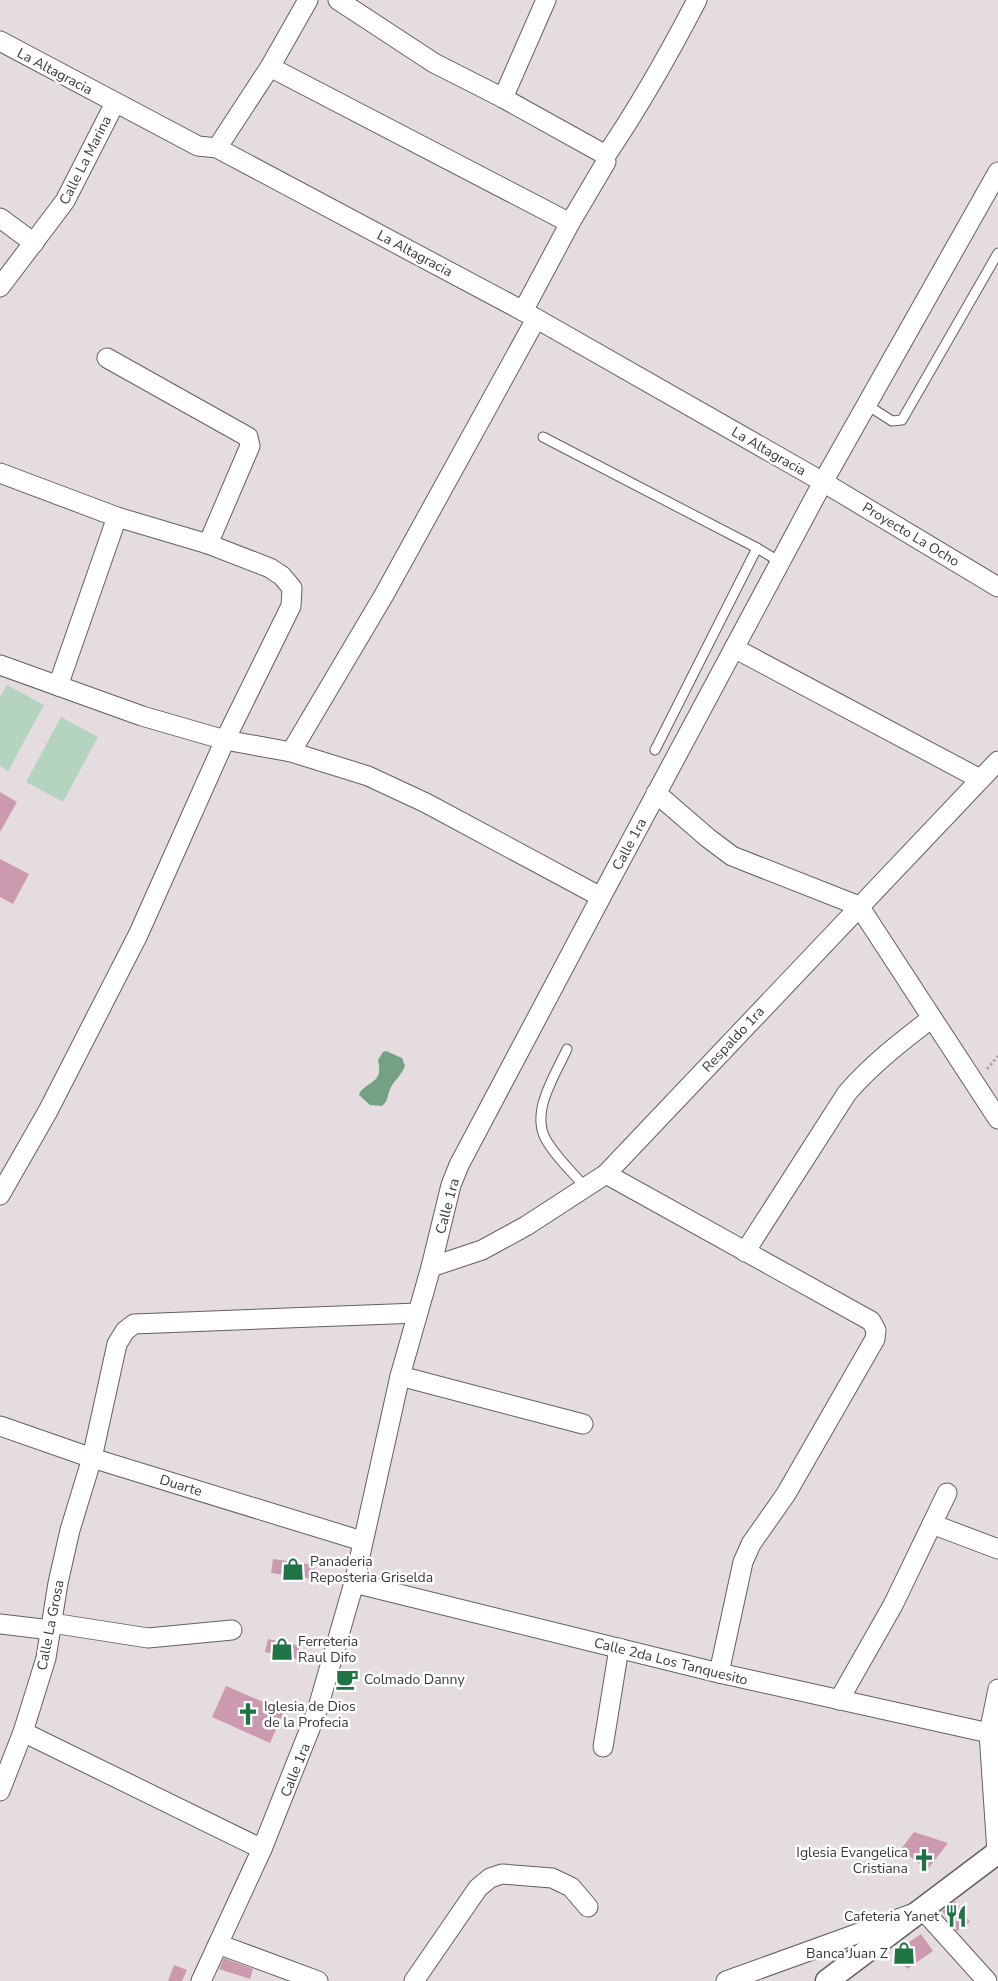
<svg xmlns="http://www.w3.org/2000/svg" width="998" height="1981" viewBox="0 0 998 1981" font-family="'Nunito Sans',sans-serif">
  <rect width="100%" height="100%" fill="#e5dce0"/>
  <g fill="#b5d4bf">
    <path d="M7,685L44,705L8,771L0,766V697Z"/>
    <path d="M61,717L98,737L63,802L26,782Z"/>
  </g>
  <path fill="#74a183" d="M386,1051L402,1058L405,1066C402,1074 395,1080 391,1087C387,1095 389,1100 382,1106L370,1105L359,1095L360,1092C372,1079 383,1082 378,1060L383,1052Z"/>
  <g fill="#cb9aaf">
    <path d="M0,792L17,802L0,832Z"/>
    <path d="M0,859L29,874L13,904L0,897Z"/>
    <path d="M273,1559L315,1565L313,1579L271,1573Z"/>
    <path d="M268,1639L300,1646L297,1659L265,1652Z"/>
    <path d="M226,1686L284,1711L270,1743L212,1717Z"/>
    <path d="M914,1832L948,1843L927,1870L901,1849Z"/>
    <path d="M955,1901L970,1922L957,1931L942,1911Z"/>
    <path d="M921,1934L933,1951L907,1969L895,1952Z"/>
    <path d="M224,1958L253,1969L250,1979L219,1969Z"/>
    <path d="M174,1965L187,1970L182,1981H168Z"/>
  </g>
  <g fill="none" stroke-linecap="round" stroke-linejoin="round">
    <defs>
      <g id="service">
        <path d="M867,405L892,421L902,420L998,253"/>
        <path d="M543,437L757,548L655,750"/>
        <path d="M757,548L780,562"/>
        <path d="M567,1049C555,1076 528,1114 548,1143C558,1159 573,1173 585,1187"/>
      </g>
      <g id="minor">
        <path d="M338,0L434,63L503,98L602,153L605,157"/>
        <path d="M0,41L198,146L217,148L523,311L823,482L998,587"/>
        <path d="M270,67L570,223"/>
        <path d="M503,98L546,0"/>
        <path d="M217,148L270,67L308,0"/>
        <path d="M0,218L34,243"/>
        <path d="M0,287L65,201L115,103"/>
        <path d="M523,311L570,223L606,162L605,157C639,107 669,54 697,0"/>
        <path d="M107,358L248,437L250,446L208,544"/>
        <path d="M0,473L117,517L208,544L270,568L282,576L292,588L291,606L225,740L138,935L48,1111L0,1195"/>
        <path d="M734,648L980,779"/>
        <path d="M0,665L142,716L225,740L291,752L368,776L426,803L601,897"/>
        <path d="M58,686L117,517"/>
        <path d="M291,752L384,595L536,319"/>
        <path d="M656,793L708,838L732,856L859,906L998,1119"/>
        <path d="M606,1174L871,1321L876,1330L875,1339L786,1494L751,1544L743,1562L719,1673"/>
        <path d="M745,1252L847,1093C872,1064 902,1041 932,1018"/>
        <path d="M431,1267L482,1250L526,1226L606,1174L998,761"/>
        <path d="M400,1376L583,1424"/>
        <path d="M0,1426L92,1458L362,1541"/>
        <path d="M932,1524L998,1549"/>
        <path d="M354,1583L719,1673L989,1733"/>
        <path d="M52,1623L148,1638L232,1630"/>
        <path d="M0,1624L51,1630"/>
        <path d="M839,1700L893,1605L947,1493"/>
        <path d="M23,1732L262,1849"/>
        <path d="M603,1747L619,1648"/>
        <path d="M0,1791L23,1732L46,1658L58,1583L70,1530L92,1458L117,1344L125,1331L134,1324L418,1313"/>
        <path d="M997,1852L989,1733L998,1689"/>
        <path d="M218,1944L318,1981"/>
        <path d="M201,1981L262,1849L317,1711L354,1583L400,1376L431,1267L451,1185L459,1165L601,897L823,482L998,172"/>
        <path d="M414,1981L478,1888L490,1878L502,1874L552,1878L571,1887L588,1907"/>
        <path d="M726,1981L923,1910L987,1981"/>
      </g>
      <path id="tertiary" d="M827,1981L998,1852"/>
    </defs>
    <use href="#service" stroke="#665e61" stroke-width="11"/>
    <use href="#minor" stroke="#665e61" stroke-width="21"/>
    <use href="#tertiary" stroke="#665e61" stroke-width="25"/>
    <path stroke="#afa8ab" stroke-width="3" stroke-dasharray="2.5 2.5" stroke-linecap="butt" d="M987,1069L998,1056"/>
    <use href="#service" stroke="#fff" stroke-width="9"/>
    <use href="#minor" stroke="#fff" stroke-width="19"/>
    <use href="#tertiary" stroke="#fff" stroke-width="22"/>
  </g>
  <defs>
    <symbol id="shop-bare" viewBox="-9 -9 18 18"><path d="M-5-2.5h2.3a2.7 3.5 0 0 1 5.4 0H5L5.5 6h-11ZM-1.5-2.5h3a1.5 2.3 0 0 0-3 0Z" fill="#1f7446" stroke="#fff" stroke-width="2.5" paint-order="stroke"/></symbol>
    <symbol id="cafe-bare" viewBox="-9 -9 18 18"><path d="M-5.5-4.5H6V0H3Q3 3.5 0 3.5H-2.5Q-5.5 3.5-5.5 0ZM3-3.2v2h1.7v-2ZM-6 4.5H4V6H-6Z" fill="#1f7446" stroke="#fff" stroke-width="2.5" paint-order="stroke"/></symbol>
    <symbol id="church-bare" viewBox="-9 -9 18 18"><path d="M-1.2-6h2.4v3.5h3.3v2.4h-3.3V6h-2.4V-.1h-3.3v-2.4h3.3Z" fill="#1f7446" stroke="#fff" stroke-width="2.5" paint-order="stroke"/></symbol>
    <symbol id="restaurant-bare" viewBox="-9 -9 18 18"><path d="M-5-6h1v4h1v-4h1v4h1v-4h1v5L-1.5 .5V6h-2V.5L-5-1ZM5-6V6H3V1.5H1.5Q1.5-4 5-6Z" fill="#1f7446" stroke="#fff" stroke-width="2.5" paint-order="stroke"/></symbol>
  </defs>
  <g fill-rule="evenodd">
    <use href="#shop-bare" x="277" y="1553" width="32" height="32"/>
    <use href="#shop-bare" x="266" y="1633" width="32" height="32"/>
    <use href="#cafe-bare" x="331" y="1663" width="32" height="32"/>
    <use href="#church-bare" x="232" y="1698" width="32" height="32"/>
    <use href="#church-bare" x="908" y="1844" width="32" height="32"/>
    <use href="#restaurant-bare" x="940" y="1900" width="32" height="32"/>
    <use href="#shop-bare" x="888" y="1937" width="32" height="32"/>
  </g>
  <g text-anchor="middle" stroke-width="5" stroke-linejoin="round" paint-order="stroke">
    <g font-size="14" fill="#3a3738" stroke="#fff">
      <text transform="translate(55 71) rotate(28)" y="5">La Altagracia</text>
      <text transform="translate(85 160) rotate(-63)" y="5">Calle La Marina</text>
      <text transform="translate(415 253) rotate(28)" y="5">La Altagracia</text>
      <text transform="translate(769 451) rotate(30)" y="5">La Altagracia</text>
      <text transform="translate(911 534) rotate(31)" y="5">Proyecto La Ocho</text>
      <text transform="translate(629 844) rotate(-62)" y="5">Calle 1ra</text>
      <text transform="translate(733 1039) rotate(-47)" y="5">Respaldo 1ra</text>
      <text transform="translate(447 1206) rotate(-75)" y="5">Calle 1ra</text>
      <text transform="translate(181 1485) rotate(17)" y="5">Duarte</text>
      <text transform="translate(50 1625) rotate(-79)" y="5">Calle La Grosa</text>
      <text transform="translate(671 1661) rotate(14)" y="5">Calle 2da Los Tanquesito</text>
      <text transform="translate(295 1770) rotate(-68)" y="5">Calle 1ra</text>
    </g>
    <g font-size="14" fill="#3a3738" stroke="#fff" text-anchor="start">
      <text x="310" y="1566">Panaderia<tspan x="310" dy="16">Reposteria Griselda</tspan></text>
      <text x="298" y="1646">Ferreteria<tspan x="298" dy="16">Raul Difo</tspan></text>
      <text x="364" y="1684">Colmado Danny</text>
      <text x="264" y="1711">Iglesia de Dios<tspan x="264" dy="16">de la Profecia</tspan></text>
      <text x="908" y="1857" text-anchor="end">Iglesia Evangelica<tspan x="908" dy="16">Cristiana</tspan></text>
      <text x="939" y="1921" text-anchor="end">Cafeteria Yanet</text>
      <text x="888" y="1958" text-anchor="end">Banca Juan Z</text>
    </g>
  </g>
</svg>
